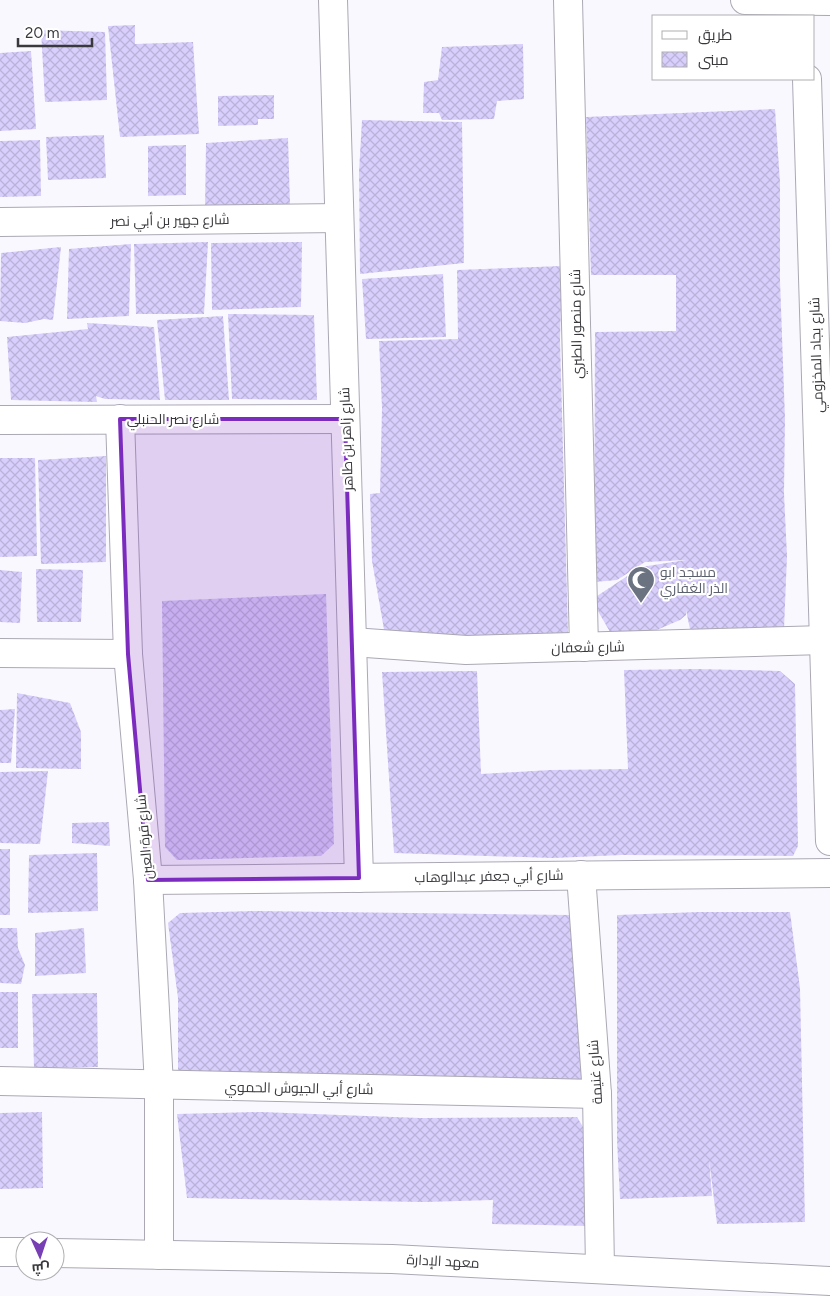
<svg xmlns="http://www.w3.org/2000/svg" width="830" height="1296" viewBox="0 0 830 1296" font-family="Figtree,Cairo,sans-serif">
  <defs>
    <pattern id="building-cross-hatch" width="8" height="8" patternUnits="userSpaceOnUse" patternTransform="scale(1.25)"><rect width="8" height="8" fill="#d9cffc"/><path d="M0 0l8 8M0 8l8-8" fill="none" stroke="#bbb2d9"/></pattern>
  </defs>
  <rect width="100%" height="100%" fill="#faf8ff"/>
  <g fill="url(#building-cross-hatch)">
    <path d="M135,25V44L193,42L199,134L120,137L108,26Z"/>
    <path d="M41,30L105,32L107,100L45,102Z"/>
    <path d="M523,44L524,99L497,101L494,119L442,120L439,113H423L424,82L438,80L442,47Z"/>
    <path d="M31,51L36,129L0,131V53Z"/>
    <path d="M274,95V119H258V125L218,126V96Z"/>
    <path d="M775,109L780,182V280L785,419L784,493L787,556L784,629L691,634L686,610V615L680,620L645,635L613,637L599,613L594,598L641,567L686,560V576V521V560L645,562L617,580L594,582L595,332L676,331V275H591L586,117Z"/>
    <path d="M362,120L462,122L464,263L360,274L359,172Z"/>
    <path d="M104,135L106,178L48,180L46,137Z"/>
    <path d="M288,138L290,205L205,207L206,143Z"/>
    <path d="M40,140L41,196L0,197V141Z"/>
    <path d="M186,145V195L148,196V146Z"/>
    <path d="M208,242L204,314H136L134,244Z"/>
    <path d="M302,242L301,307L212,310L211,243Z"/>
    <path d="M131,244L129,316L67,319L69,249Z"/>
    <path d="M61,247L53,320L44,319L25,323L0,321L1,253Z"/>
    <path d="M562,266L560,340L568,633L469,637L385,635L372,561L370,494L380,493L382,408L379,341L458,339L457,270Z"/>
    <path d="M443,274L446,337L366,339L362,279Z"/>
    <path d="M228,314L314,315L317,400L232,399Z"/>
    <path d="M223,316L229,400H165L157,320Z"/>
    <path d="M87,323L154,327L160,400L105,399L96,396L97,402L11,400L7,337L88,329Z"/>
    <path d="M106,456V562L41,564L38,460Z"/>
    <path d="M0,458H35L37,556L0,557Z"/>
    <path d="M36,569L83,570L81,622H37Z"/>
    <path d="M0,570L22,572L20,623L0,622Z"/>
    <path d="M326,594L334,844L321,856L177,860L165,847L162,601Z"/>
    <path d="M696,669L780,671L795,684L798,846L793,856L622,855L553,858L394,853L382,672L477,671L481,774L550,770L628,769L624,670Z"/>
    <path d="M17,693L70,703L81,732V769L16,768Z"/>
    <path d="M15,709L11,763H0V710Z"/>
    <path d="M48,771L40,844L0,843V772Z"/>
    <path d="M109,822L110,846L72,843V823Z"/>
    <rect x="0" y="849" width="10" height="66"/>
    <path d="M97,853L98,911L28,913L29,855Z"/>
    <path d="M255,911L571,915L584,1077L577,1086L178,1078V998L168,923L180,913Z"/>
    <path d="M699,912H790L800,988L805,1222L717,1224L709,1159L712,1196L620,1199L617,1140V915Z"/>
    <path d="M0,928H17L18,948L25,965L21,984L0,983Z"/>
    <path d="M84,928L86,973L35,976V933Z"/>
    <rect x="0" y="992" width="18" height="56"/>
    <path d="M97,993L98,1067L34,1068L32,994Z"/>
    <path d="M42,1112L43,1188L0,1189V1113Z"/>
    <path d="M261,1112L420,1118L577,1117L588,1135V1226L492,1224L493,1200L425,1202L187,1198L177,1114Z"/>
  </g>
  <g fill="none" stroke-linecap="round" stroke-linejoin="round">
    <defs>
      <g id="minor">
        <path d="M333,0L359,878"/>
        <path d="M568,0L584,647"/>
        <path d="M745,0L830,1"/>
        <path d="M807,79L830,841"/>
        <path d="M0,222L339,218"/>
        <path d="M120,419L128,654L148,880L159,1085V1255"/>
        <path d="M0,420L345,419"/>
        <path d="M352,642L466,650L824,640"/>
        <path d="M0,653L128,654"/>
        <path d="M581,875L597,1094L600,1269"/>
        <path d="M148,880L830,873"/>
        <path d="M0,1081L597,1094"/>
      </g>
      <g id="secondary">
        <path d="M0,1252H25"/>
        <path d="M55,1253L392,1259L830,1281"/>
      </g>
    </defs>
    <use href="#minor" stroke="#aba8b3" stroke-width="30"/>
    <use href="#secondary" stroke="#aba8b3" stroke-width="30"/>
    <use href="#minor" stroke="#fff" stroke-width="28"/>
    <use href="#secondary" stroke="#fff" stroke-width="28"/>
  </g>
  <path fill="#7b2cbf" fill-opacity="0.2" stroke="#7b2cbf" stroke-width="4" stroke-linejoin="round" d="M120,419H345L359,878L148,880L128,654Z"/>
  <defs>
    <symbol id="mosque-pin" viewBox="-11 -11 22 30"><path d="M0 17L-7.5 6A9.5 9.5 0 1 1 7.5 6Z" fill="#6b7280" stroke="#fff"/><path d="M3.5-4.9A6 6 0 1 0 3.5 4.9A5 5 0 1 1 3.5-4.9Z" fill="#fff"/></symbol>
  </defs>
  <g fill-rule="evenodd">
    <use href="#mosque-pin" x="625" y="564" width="32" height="43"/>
  </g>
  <g text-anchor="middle" stroke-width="4.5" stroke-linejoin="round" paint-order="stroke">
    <g font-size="14" fill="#39383c" stroke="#fff">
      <text transform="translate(170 220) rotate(-1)" y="5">شارع جهير بن أبي نصر</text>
      <text transform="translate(576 324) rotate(-91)" y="5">شارع منصور الطبري</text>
      <text transform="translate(816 355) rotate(-92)" y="5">شارع بجاد المخزومي</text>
      <text x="173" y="424">شارع نصر الحنبلي</text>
      <text transform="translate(346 439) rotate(-92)" y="5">شارع زاهر بن طاهر</text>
      <text transform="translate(588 647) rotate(-1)" y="5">شارع شعفان</text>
      <text transform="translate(144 837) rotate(-95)" y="5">شارع قرة العين</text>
      <text transform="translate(489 876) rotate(-1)" y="5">شارع أبي جعفر عبدالوهاب</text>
      <text transform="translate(595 1072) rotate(-94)" y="5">شارع غنيمة</text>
      <text transform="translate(299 1088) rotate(1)" y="5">شارع أبي الجيوش الحموي</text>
      <text transform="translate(443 1261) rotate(3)" y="5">معهد الإدارة</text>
    </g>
    <g font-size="14" fill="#5b616d" stroke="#fff" text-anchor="start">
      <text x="660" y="577">مسجد ابو<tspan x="660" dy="16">الذر الغفاري</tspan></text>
    </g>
  </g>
  <rect x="652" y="15" width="162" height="65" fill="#ffffff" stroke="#b0afb1"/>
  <rect x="662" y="31" width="25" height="8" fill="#ffffff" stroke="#b0afb1"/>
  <text x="698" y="40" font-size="15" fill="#39383c">طريق</text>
  <rect x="662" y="52" width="25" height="15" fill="url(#building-cross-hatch)" stroke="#b0afb1"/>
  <text x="698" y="65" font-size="15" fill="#39383c">مبنى</text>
  <g transform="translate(40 1256) rotate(177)"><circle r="24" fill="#ffffff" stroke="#b0afb1"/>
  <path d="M0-4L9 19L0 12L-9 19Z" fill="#783eb4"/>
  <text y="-8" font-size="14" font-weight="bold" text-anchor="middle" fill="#39383c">ش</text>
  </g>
  <path d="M18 38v8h74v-8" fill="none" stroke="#39383c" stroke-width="2.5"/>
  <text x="25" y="38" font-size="15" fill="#39383c" stroke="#ffffff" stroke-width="4" paint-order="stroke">20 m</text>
</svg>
